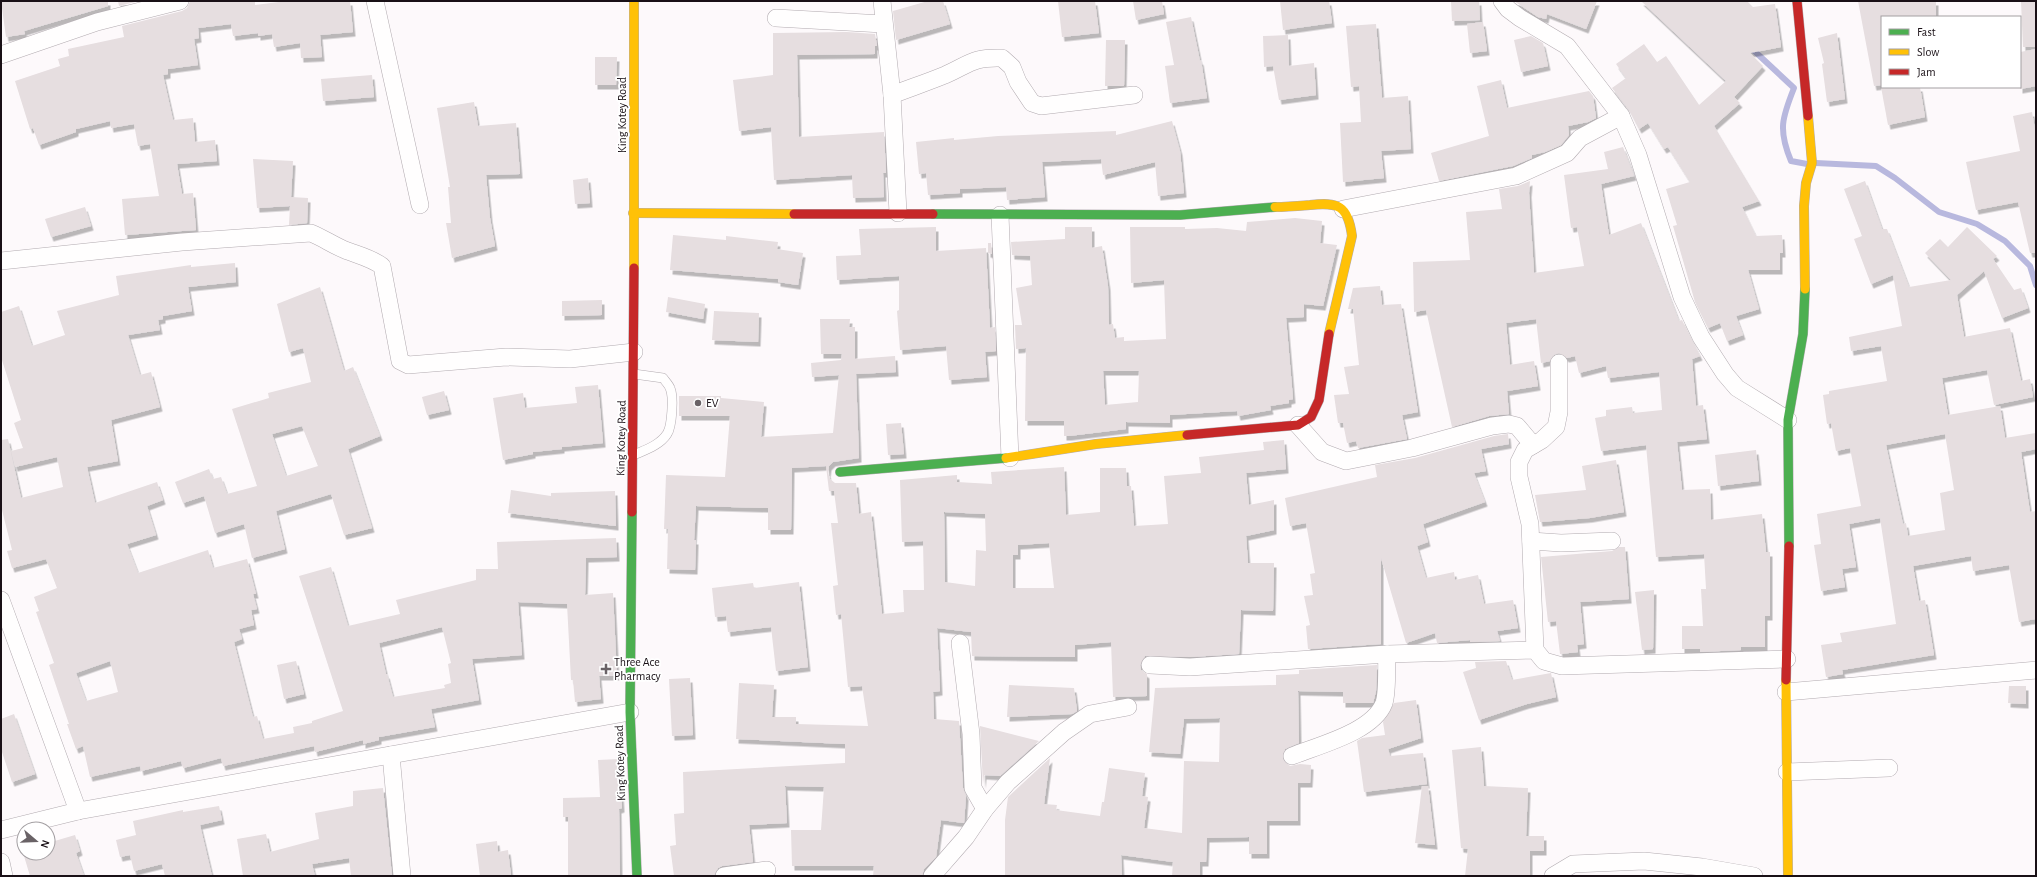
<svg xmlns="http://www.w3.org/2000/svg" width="2037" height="877" viewBox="0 0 2037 877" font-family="'Alegreya Sans',sans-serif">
  <defs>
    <filter id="shadow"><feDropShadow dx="2.5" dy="4.5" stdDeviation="0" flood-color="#0004"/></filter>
  </defs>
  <rect width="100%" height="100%" fill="#fdf9fb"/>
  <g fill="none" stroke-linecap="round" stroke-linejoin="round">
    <g stroke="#b8b8de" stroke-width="6">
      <path d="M1750,47L1794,88C1782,118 1778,130 1791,161L1807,164"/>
      <path d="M1816,163L1876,166L1895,178L1939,212L1977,224L2005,241L2030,266L2036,285"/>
    </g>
  </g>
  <g fill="#e6dee0" fill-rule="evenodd" filter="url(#shadow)">
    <path d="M1,1H108V6L24,31L25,34L6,37Z"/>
    <path d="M118,1H139L119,6Z"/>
    <path d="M190,1H255V5L287,1H350L353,32L320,35L322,57L301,58L300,43L274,47L272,34L258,36V33L233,36L231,24L198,28L199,38L194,39L198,65L168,69V74L163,75L173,120L193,118L195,142L215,140L217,161L177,164L182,194L193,193L196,230L125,235L122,199L159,196L150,144L138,146L134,124L111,128L110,121L76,129V132L39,145L33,128L30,129L15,81L60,66L58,59L69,56L68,49L124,37L122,26L182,11L187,8Z"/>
    <path d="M928,1H943L950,24L896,40L893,11Z"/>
    <path d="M1058,1H1095L1099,33L1062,37Z"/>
    <path d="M1133,1H1162L1164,14L1136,20Z"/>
    <path d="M1280,1H1329L1332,23L1283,30Z"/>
    <path d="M1451,1H1479L1480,20L1452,21Z"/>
    <path d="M1514,1H1597L1586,29L1547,14L1546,19L1538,17Z"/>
    <path d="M1641,1H1747L1753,7L1775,4L1781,47L1750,53L1763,66L1734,97L1740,103L1714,126L1759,201L1742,207L1756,236L1782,235L1783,253H1780V270H1748L1759,309L1736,316L1743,335L1727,341L1720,323L1708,328L1695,302L1673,226L1677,225L1666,189L1690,182L1668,147L1664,149L1648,123L1639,129L1629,110L1612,88L1626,78L1616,64L1644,44L1657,62L1666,56L1699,105L1726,81Z"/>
    <path d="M1858,1H1936V17H1882V85L1874,86Z"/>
    <path d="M2021,1H2036V47H2023Z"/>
    <path d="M1191,17L1200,61L1201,60L1207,98L1170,103L1165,66L1174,65L1166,22Z"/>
    <path d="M1483,22L1487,51L1470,53L1467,24Z"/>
    <path d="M1376,24L1382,98L1408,96L1411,149L1381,151L1384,178L1343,182L1340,123L1361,122L1359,86L1351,87L1346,26Z"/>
    <path d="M847,32L875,34L877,46H875V54L797,55L799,137L884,132L886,173H883L884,197L853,198L852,175L774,180L771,127L739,131L733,80L773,75V33Z"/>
    <path d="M1837,33L1845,99L1827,102L1822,64L1824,63L1818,38Z"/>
    <path d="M1288,35L1289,66L1314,63L1316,95L1279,100L1273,66L1264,67L1263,36Z"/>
    <path d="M1531,36L1543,43L1548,66L1521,72L1514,40Z"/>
    <path d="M1106,40H1125L1124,86H1105Z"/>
    <path d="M2036,49V86L2020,89V52Z"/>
    <path d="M595,57H617L616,85H595Z"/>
    <path d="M372,75L374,97L323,101L321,79Z"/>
    <path d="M1501,80L1507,108L1589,91L1593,96L1596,118L1588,122L1568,126L1569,135L1561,145L1545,152L1532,155V158L1513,166L1439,181L1431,153L1489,136L1477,86Z"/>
    <path d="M1881,87H1920L1925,117L1888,125Z"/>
    <path d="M474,102L478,126L516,123L520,174L486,175L490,218L495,246L452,258L446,223H451L448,187H450L437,108Z"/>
    <path d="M2032,112L2036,135V253H2030L2018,202L1976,210L1966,162L2020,151L2013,116Z"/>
    <path d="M1172,121L1180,151L1184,193L1158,196L1155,162L1103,175L1101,159L1042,162L1045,197L1007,200L1006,187L960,189V193L928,195L926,173L919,174L916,142L954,138V140L998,136L1116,131V135Z"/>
    <path d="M1623,147L1634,176L1601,184L1609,235L1641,223L1679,321L1682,320L1700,356L1692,359L1696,406L1703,405L1707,439L1677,442L1682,490L1710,489L1711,520L1762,514L1766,552H1770V616H1765V647H1741V650L1700,652V649H1682V626H1703L1701,589H1706L1704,554L1656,557L1646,445L1601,451L1595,418L1606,416V410L1632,407L1633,413L1662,410L1659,372L1608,378L1606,366L1579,373L1575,356L1567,358L1559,353L1554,355L1550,361L1541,363L1536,319L1506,323L1510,365L1534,361L1538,386L1507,391L1509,414L1489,416L1452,427L1426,310L1414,312L1413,262L1470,260L1466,212L1502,209L1499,189L1518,186L1530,181L1529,193L1534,273L1584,266L1577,227L1571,228L1564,175L1608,169L1604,152Z"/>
    <path d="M253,159L293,161L291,197L308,198L307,223L289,225L290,206L257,208Z"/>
    <path d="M588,178L590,203L575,204L573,180Z"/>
    <path d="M1865,181L1882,229H1887L1909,287L1951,280L1925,253L1940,239L1948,247L1967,227L1997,256L1993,259L2014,290L2021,288L2028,308L2002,318L1984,271L1957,295L1964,337L2010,328L2021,381L2030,379L2033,397L1994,405L1987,370L1942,378L1948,415L2000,406L2005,438L2036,433V449L2021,452L2030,512L2036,511V619L2019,622L2009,565L1973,571L1971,556L1913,566L1919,601L1925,600L1934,655L1842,670L1843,674L1826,677L1821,645L1842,642L1840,633L1896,624L1880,518L1849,524L1856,567L1842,569L1845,587L1821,591L1814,545L1821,544L1817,514L1861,506L1850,448L1836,451L1831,423L1827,424L1823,395L1829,394V391L1887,381L1881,346L1851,351L1849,337L1902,326L1893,275L1871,284L1854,239L1862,236L1844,189ZM1945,434L1954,490L1940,493L1945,530L1908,536L1906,523L1903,524L1886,445Z"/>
    <path d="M85,207L91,226L51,237L45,219Z"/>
    <path d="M1295,218L1322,221L1320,243L1337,245L1323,306L1304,304V317L1286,318L1293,399L1289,400V403L1270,406L1271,410L1238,416L1237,411L1170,415V423L1126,422V429L1069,436H1064V421H1025L1026,348L1016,349L1015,325H1022L1016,288L1032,285L1030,256L1012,255L1011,242L1065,239V227H1092V248L1102,246L1108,286L1109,325L1113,324L1115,338L1124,337V341L1166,339L1164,280L1131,283L1130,227H1185V229L1217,228L1246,231L1247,222ZM1103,371H1139L1138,402L1105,405Z"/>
    <path d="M936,227V251L986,248L990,328L995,327L996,351L985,352L987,377L949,380L946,346L900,350L897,311L899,310V276L837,280L836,256L861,255L859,229Z"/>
    <path d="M673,235L726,240V236L778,242L777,249L803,253L798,285L778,282V279L670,270Z"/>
    <path d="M988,243H991L992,254L988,253Z"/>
    <path d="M235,263L236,282L188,287L192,311L163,316V319L158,320L160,330L128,335L140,375L151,372L160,407L111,420L118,461L87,467L95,503L157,482L163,500L147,506L156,535L127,544L138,573L208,550L213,568L247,559L256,594H253L257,609L251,610L254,625L239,629L242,639L234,642L253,717L257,716L263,739L294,733L293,727L312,723V721L343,711L299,576L331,567L348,626L400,614L396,600L476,580V569H498L497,542L616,538L617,557L586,558L585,595L613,593L617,676H599L601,699L575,702L573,680H571L567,604L518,602L522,655L472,659L479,700L431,709L435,727L379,737V740L363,744V740L315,752L314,746L223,766L221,758L183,768L181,761L141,771L140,766L90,777L83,746L76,749L67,724H69L49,665L54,663L36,612L39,611L34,597L57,588L46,559L12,568L7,551L12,550L1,506V440L8,439L21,498L63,487L57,457L15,467L11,451L23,448L14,423L21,420L1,357V312L19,306L32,346L65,335L57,311L119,295L116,276L191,265V267ZM442,627L451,663L448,664L451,683L444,685L445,688L393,697L387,674H386L379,643ZM110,661L118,692L86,701L76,673Z"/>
    <path d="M1380,286L1382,305L1401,304L1418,412L1402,415L1407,439L1358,448L1356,441L1347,443L1343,423H1338L1334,395L1349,394L1344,367L1359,365L1353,309H1348L1353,288Z"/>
    <path d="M320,287L344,371L353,367L380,436L348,449L372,528L344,535L331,494L276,511L285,549L252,558L244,524L215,533L204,496L183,503L175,482L209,469L213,479L221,477L227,494L257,486L232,409L269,398L268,393L311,382L303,348L289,352L277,304ZM302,426L318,466L286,476L272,434Z"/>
    <path d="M668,297L705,304L703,319L666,312Z"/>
    <path d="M602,300V315L562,316V301Z"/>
    <path d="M714,311L759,313L758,342L712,340Z"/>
    <path d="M820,319H850L849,327H855V359L895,356L896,372L856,374L859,458L833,462L829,466L828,473L830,479L835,483H856L859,514L871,512L882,614L904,612L903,590H924L923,541L902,542L900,480L957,475V482L992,484L991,472L1064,467L1066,515L1100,512V468H1126L1127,486H1131L1134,526L1168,524L1164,476L1201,473L1199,457L1264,450L1263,442L1284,440L1286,469L1246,473L1249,505L1274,500V530L1246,536L1248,563H1274L1273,611L1241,610L1239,654L1190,657L1145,656L1140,665L1141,670L1147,674V696L1113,697L1111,642L1075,645V657L972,656L971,632L937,628L940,691L933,692L934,719L959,721L963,788L966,796L964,823L941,820L936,857L924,869L922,876H873L874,866H792L791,830H821L824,787L785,786L787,823L749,825L753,862L722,866L718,868L714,876H674L670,846L676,845L674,814L684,813L683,772L845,763V744L736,739L739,683L774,685L772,717H796V724L868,726L862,686L848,687L841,614L836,615L833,586L838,585L831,523H838L834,491H829L826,466L792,468L791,530H768V508L696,506L694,540H696L695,570L667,569L668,529H664L666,475L725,477L730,416H679V396H721V398L764,402L761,437L833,433L839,375L812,377L811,363L841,360L842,354H821ZM944,512L985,514L986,551L976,550L975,586L945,582ZM1049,543L1054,588H1013V555H1018V545Z"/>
    <path d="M598,385L603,443L562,447V449L533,452V454L503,460L493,398L523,393L525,408L577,403L575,387Z"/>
    <path d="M444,391L449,410L427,415L422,397Z"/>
    <path d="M901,423L904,454L888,455L886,424Z"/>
    <path d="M1508,434L1509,444L1481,449L1486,471L1474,473L1485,502L1423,524L1428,542L1417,546L1426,578L1454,572L1455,580L1478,575L1484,604L1513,600L1518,628L1497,631L1500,641L1470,642V640L1437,643L1435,633L1406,643L1381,558V644L1308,649L1306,626L1310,625L1304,596L1313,595L1310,574L1315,573L1306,523L1290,526L1285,498L1377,477L1375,465L1415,458L1494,436Z"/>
    <path d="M1756,450L1759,481L1718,486L1715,455Z"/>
    <path d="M1616,460L1624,512L1590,518L1540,522L1535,495L1586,490L1582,466Z"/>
    <path d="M511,490L551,496V493L615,491L616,526L508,513Z"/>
    <path d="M1619,547H1625L1629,599L1580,602L1584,644L1577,645L1578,652L1560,654L1556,621L1548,622L1541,557L1612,551Z"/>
    <path d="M799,582L808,667L776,671L771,627L728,632L726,616L715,617L712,588L753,583L754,588Z"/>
    <path d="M1654,590L1653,649L1642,650L1635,592Z"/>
    <path d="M296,661L304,694L284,699L277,665Z"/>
    <path d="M1506,661L1512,680L1551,673L1556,697L1527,704L1479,720L1463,672L1476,668L1475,662Z"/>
    <path d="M1377,665L1376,691L1373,703H1343V692L1298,691L1299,743L1285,749L1283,759L1290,766L1300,764L1311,765L1310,783H1298V821H1267V854H1249V837L1207,838L1206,862H1200V876H1172L1173,862L1121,855L1122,876H1005V820L1008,797L1050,758L1044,804L1057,805L1056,810L1100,816L1102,802H1104L1109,768L1145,773L1142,796L1148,797L1144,828L1182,833L1184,761L1219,762L1220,718L1184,719L1180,754L1149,752L1155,688L1276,685V675L1299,674V670Z"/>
    <path d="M690,678L693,735L672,736L669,679Z"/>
    <path d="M1009,685L1074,688L1077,711L1072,714L1007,717Z"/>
    <path d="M2009,686H2026V704L2008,703Z"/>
    <path d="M1416,700L1421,738L1388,749L1390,756L1423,753L1427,784L1364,792L1357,741L1362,738L1385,735L1383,722L1394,703Z"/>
    <path d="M14,714L35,774L12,782L1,749V719Z"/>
    <path d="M980,726L1039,741L1000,776L984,775L983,784Z"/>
    <path d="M1481,747L1484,786L1528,788L1526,836H1544V851H1530V876H1465L1468,849L1461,848L1452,750Z"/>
    <path d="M619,759L622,808L619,809L620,876H568V817H563V798L600,797L598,760Z"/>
    <path d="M1422,786H1428L1435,845L1415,843Z"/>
    <path d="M383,788L392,876H351L349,858L312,864L315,876H243L237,839L266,834L270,852L319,839L315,813L353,806V791Z"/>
    <path d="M219,806L222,820L200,825L212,876H165L162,864L134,871L130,855L120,857L116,840L136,835L133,821L183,810V812Z"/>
    <path d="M75,835L80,851L76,853L84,876H30L21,846L24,845V853H48V843Z"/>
    <path d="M497,841L498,852L508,850L511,876H480L476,844Z"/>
  </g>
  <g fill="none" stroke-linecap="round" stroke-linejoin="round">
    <defs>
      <path id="lane" d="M634,455C645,450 660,445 667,434C672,427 674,396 670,388C669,385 665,381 663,378L634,374"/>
      <g id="street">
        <path d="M375,1L420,205"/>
        <path d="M882,1L892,95L898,213"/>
        <path d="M1502,1L1508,9L1520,18L1567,46L1621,116L1638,155L1682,297L1701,337L1725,374L1737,388L1788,420"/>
        <path d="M776,18L883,24"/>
        <path d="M1,55L97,22L180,1"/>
        <path d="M892,95C910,88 928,82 945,75C970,64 972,57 1002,58L1012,67L1018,82L1032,103L1041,106L1134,95"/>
        <path d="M1343,209L1516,176L1567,153L1580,138L1621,116"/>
        <path d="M1000,215L1010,458"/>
        <path d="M1,261L182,242L311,233C323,238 333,245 345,250C358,255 371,258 382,266L400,361L408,365L506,357L570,359L634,352"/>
        <path d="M1298,425L1322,452L1346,461L1412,448L1492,426L1509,424L1517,426L1533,445"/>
        <path d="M1531,541L1561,543L1612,541"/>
        <path d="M1,600L78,811"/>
        <path d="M960,643L971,734L973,788L985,809"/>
        <path d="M1535,650L1530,524L1519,477V462L1525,450L1542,440L1556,427L1559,412V363"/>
        <path d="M1150,665L1190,667L1387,654L1535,650L1544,661L1562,666L1787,659"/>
        <path d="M1786,692L2036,670"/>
        <path d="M391,755L402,876"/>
        <path d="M1292,756C1319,745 1373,732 1384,703C1388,691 1386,667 1387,654"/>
        <path d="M1787,772L1889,768"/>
        <path d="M1,830L78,811L630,712"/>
        <path d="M1,862L4,876"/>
        <path d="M724,876L767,870"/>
        <path d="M932,876L966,837L985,809L1008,782L1064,732L1090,714L1128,707"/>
        <path d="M1553,876L1573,864L1644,861L1702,867L1754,876"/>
      </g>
      <g id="fast">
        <path d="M933,214L1180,215L1275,207"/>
        <path d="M840,472L1006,458"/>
        <path d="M632,512L630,712L637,876"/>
        <path d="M1789,546L1788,420L1803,334L1805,289"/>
      </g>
      <g id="slow">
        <path d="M634,1V268"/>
        <path d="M1275,207C1287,207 1298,206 1310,205C1338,202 1348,205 1352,236L1329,334"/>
        <path d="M633,213L794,214"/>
        <path d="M1805,289L1804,206L1806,183L1812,163L1808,116"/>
        <path d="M1006,458L1096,444L1187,435"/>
        <path d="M1786,680L1788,876"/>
      </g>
      <g id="jam">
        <path d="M1797,1L1808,116"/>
        <path d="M794,214H933"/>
        <path d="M1187,435L1298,425L1311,417L1319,400L1329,334"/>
        <path d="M632,512L634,268"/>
        <path d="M1786,680L1789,546"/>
      </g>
    </defs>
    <use href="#lane" stroke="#b2abb0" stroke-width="10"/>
    <use href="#street" stroke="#b2abb0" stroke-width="18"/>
    <use href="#fast" stroke="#b2abb0" stroke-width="10"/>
    <use href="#slow" stroke="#b2abb0" stroke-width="10"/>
    <use href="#jam" stroke="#b2abb0" stroke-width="10"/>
    <use href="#lane" stroke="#fffefe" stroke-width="9"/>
    <use href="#street" stroke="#fffefe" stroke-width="17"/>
    <use href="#fast" stroke="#4caf50" stroke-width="9"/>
    <use href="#slow" stroke="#ffc107" stroke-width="9"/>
    <use href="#jam" stroke="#c62828" stroke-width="9"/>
  </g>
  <g fill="#696266" stroke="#fff" stroke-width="1.5">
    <circle cx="698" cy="403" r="4"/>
    <path d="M604 663h4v4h4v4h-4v4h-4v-4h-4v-4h4z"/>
  </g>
  <g text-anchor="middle" stroke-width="3.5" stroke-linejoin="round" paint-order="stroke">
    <g font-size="12" fill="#191016" stroke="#fff">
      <text transform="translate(622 115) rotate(-90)" y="4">King Kotey Road</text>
      <text transform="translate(621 438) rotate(-89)" y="4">King Kotey Road</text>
      <text transform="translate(620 763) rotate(-92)" y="4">King Kotey Road</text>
    </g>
    <g font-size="12" fill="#191016" stroke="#fff" text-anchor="start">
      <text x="706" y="407">EV</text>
      <text x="614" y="666">Three Ace<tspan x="614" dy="14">Pharmacy</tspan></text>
    </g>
  </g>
  <rect width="2037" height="877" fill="none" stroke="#191016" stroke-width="4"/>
  <rect x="1881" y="16" width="140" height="72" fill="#ffffff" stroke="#a39fa2"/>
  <rect x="1889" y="29" width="20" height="6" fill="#4caf50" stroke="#a39fa2"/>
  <text x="1917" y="36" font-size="12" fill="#191016">Fast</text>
  <rect x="1889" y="49" width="20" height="6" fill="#ffc107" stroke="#a39fa2"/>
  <text x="1917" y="56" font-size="12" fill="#191016">Slow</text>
  <rect x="1889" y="69" width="20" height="6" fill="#c62828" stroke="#a39fa2"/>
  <text x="1917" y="76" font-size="12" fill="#191016">Jam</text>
  <g transform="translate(36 841) rotate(109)"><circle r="19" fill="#ffffff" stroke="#a39fa2"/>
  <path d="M0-3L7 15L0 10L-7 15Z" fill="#696266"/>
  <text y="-6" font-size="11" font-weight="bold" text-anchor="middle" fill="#191016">N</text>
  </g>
</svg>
